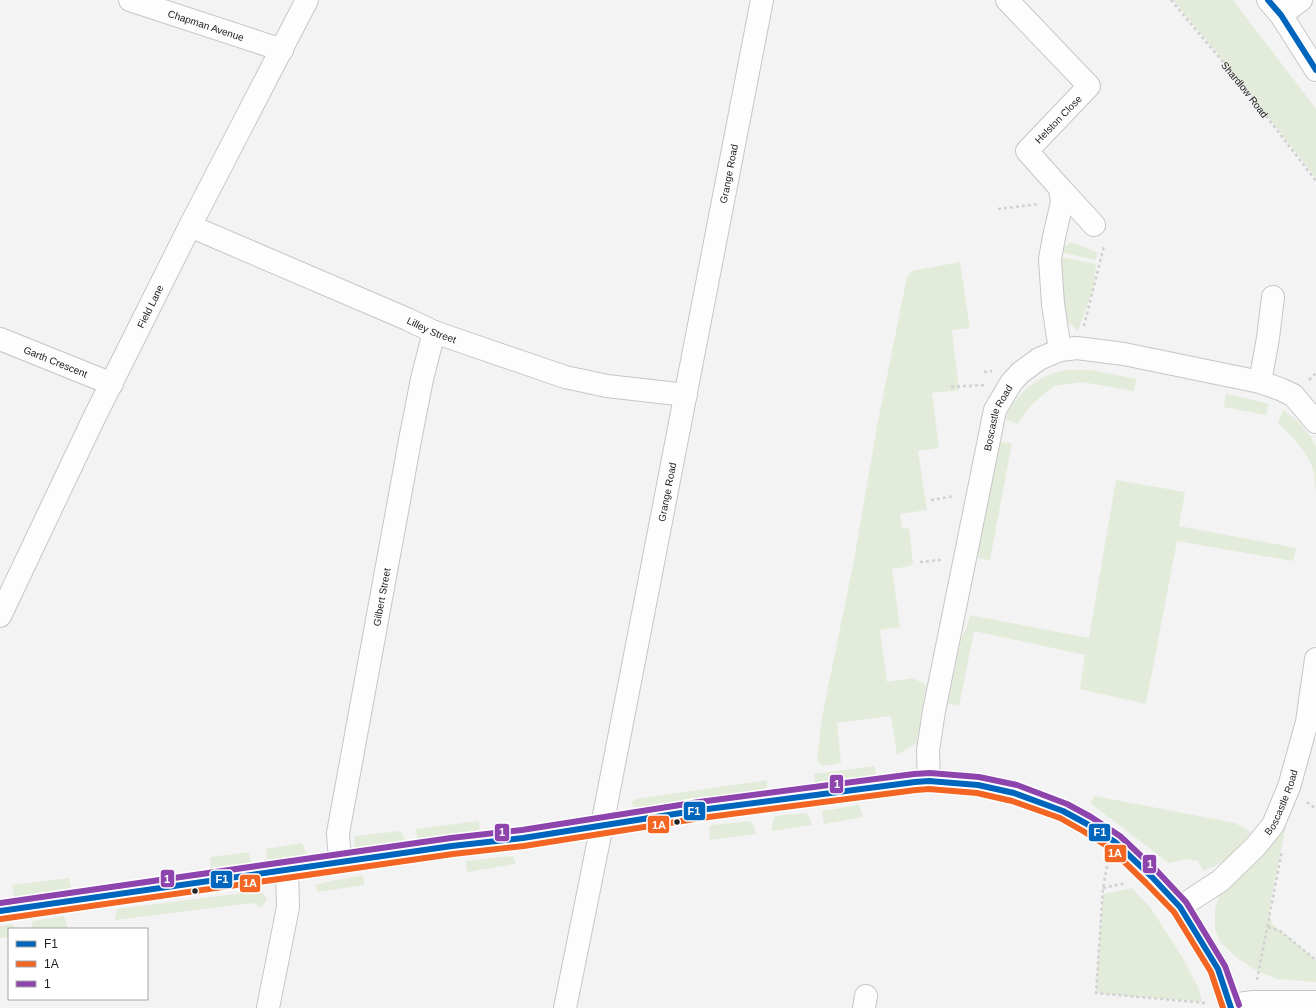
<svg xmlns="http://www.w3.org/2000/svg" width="1316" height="1008" viewBox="0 0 1316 1008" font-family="Helvetica,sans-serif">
  <rect width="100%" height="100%" fill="#f3f3f4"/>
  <g fill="#e3ecda">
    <path d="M1173,0H1233L1316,109V178L1239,80Z"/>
    <path d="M1072,242L1098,253L1095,260L1056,251Z"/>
    <path d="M1060,257L1096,264L1094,286L1078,331L1055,309Z"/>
    <path d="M960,262L970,328L952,330L959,390L932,393L939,448L918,451L927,510L900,514L902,529L909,528L913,563L910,566L892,569L900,627L880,630L887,682L913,678L926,685L917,743L897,755L891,716L837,723L841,763L822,766L817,760L822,717L854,560L878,421L907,277L912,271Z"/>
    <path d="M1064,370H1091L1136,379L1134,391L1082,382L1054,386L1031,405L1017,424L1005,419C1012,400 1028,385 1046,376C1051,374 1058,372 1064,370Z"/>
    <path d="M1226,394L1246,398L1269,404L1266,415L1224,407Z"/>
    <path d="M1283,410L1299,422L1311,437L1316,447V492C1315,486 1315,479 1314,473C1309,453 1293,437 1278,423Z"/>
    <path d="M1000,442L1012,443L990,560L976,558Z"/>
    <path d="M1116,480L1185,492L1179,526L1296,548L1293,561L1177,541L1146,704L1080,689L1085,655L974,631L959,706L948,703L961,639L966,629L970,615L1089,638Z"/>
    <path d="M874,766L877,776L815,783L814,774Z"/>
    <path d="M767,780V791L640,808L634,807L631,803L635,799Z"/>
    <path d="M1095,796L1235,823L1251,832L1231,859L1203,871L1198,861L1186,859L1169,863L1090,803Z"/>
    <path d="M859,805L863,817L824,824L822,811Z"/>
    <path d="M1289,810L1269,911L1272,924L1316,960V982L1276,979L1254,969L1236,957L1220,942L1215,929V908L1222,888Z"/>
    <path d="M806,813L809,816L812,825L772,831V824L775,816Z"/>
    <path d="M479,821L480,831L418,839L415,829Z"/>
    <path d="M750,821L754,826L756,834L710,840L709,828L712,825Z"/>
    <path d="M401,831L406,842L364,848L354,847L355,836Z"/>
    <path d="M302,843L307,855L267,860L266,849Z"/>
    <path d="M249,852L252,864L211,870L210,857Z"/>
    <path d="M513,856L516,864L467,872L466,861Z"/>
    <path d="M363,875L364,885L318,892L315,885L326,882Z"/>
    <path d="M69,878L71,888L14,897L12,885Z"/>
    <path d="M1132,888L1150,907L1181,955L1199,989L1202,1002L1096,993L1103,894Z"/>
    <path d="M258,891L263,893L267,899L261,908L252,903L115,920L117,909Z"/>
    <path d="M64,916L68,928L31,929L33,921Z"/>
    <path d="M12,924L17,929H9V937L0,938V926Z"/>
  </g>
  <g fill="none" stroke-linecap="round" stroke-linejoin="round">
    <defs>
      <g id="minor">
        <path id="s2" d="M130,0L282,50"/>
        <path d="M1007,0L1089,86L1027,151L1060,188L1062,202L1054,237L1050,259L1053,304L1060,350"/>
        <path d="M1268,0L1281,15L1316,70"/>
        <path d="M1281,15L1301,0"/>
        <path d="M1060,188L1094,225"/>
        <path id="s3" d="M190,226L407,319L434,332L565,377L607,386L686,395"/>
        <path id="s4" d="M0,339L112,384"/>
        <path d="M1260,382L1268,338L1273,297"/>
        <path id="s5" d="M0,616L93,420L190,226L307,0"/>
        <path id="s6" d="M929,781L928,750L934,711L995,410L1011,383L1020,373L1039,359L1060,350L1077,348L1124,354L1260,382L1280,389L1293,395L1316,422"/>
        <path id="s7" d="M340,862L338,833L411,435L422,379L434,332"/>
        <path id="s8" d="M1180,907L1220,881L1256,846L1273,825L1289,787L1307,722L1316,659"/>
        <path d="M0,911L452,846L523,838L700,810L915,782L929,781L978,785L1014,793L1063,811L1087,824L1115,842L1152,877L1180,907L1218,969L1231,1008"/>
        <path d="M1231,1005L1253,1002H1316"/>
        <path d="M268,1008L288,907L287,871"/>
        <path id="s9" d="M565,1008L607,800L762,0"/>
        <path d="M864,1008L866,996"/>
      </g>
    </defs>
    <use href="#minor" stroke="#c6c6c7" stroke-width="24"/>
    <g stroke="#d1d1d2" stroke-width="2.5" stroke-dasharray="3 3" stroke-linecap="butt">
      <path id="s1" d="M1171,0L1243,86L1316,181"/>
      <path d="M998,209L1038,204"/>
      <path d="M1084,326L1104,246"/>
      <path d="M984,372L992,371"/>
      <path d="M1309,380L1316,373"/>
      <path d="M951,387L984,385"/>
      <path d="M931,500L954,496"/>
      <path d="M920,562L941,560"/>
      <path d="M1307,802L1316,809"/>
      <path d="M1107,866L1103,888L1096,993L1206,1003"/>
      <path d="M1103,888L1126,883"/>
      <path d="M1268,927L1280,931L1316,960"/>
      <path d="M1257,980L1282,851"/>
    </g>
    <use href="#minor" stroke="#fdfdfd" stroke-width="22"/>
    <defs>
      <g id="bus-1">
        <path d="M1268,0L1281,15L1316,70"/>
        <path d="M0,911L452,846L523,838L700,810L915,782L929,781L978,785L1014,793L1063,811L1087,824L1115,842L1152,877L1180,907L1218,969L1231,1008"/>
      </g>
      <path id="bus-2" d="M1,919L453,854L524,846L701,818L916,790L929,789L977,793L1012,801L1060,818L1083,831L1110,848L1146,883L1174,912L1211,972L1223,1008"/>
      <path id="bus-3" d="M0,903L451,838L522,830L699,802L914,774L930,773L979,777L1017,785L1067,804L1091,817L1120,836L1157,871L1186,902L1225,966L1239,1005"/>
    </defs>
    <use href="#bus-1" stroke="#fff" stroke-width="9"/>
    <use href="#bus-2" stroke="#fff" stroke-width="9"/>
    <use href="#bus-3" stroke="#fff" stroke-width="9"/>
    <use href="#bus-1" stroke="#0065bd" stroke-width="6"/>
    <use href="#bus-2" stroke="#f26522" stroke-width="6"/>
    <use href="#bus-3" stroke="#8e44ad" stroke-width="6"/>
  </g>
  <g fill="#212121" stroke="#fff" stroke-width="1.5">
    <circle cx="677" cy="822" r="3.5"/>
    <circle cx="195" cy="891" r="3.5"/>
  </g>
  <g text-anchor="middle" stroke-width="3" stroke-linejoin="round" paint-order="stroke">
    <g font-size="10" fill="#212121" stroke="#fff">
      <text dy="4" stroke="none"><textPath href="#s2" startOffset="80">Chapman Avenue</textPath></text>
      <text dy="4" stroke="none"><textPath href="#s1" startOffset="116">Shardlow Road</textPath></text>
      <text transform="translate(1058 119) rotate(-46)" y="4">Helston Close</text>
      <text dy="4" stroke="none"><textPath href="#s9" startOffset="850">Grange Road</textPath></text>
      <text dy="4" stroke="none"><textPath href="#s5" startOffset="344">Field Lane</textPath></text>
      <text dy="4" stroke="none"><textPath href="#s3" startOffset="263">Lilley Street</textPath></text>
      <text dy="4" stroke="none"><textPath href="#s4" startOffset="60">Garth Crescent</textPath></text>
      <text dy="4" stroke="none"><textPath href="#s6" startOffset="371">Boscastle Road</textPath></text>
      <text dy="4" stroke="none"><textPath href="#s9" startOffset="526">Grange Road</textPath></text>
      <text dy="4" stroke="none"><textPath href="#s7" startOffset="269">Gilbert Street</textPath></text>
      <text dy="4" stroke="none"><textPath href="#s8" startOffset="149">Boscastle Road</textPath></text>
    </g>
  </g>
  <g stroke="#fff" stroke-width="1.5">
    <rect x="829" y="774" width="15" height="20" rx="4" fill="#8e44ad"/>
    <rect x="683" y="801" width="23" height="20" rx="4" fill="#0065bd"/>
    <rect x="647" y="815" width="23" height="19" rx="4" fill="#f26522"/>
    <rect x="494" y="823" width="16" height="19" rx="4" fill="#8e44ad"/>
    <rect x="1088" y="823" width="23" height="19" rx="4" fill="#0065bd"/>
    <rect x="1104" y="844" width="23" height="19" rx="4" fill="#f26522"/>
    <rect x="1142" y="854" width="15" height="20" rx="4" fill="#8e44ad"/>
    <rect x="160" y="869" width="15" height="19" rx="4" fill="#8e44ad"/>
    <rect x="210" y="870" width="23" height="19" rx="4" fill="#0065bd"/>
    <rect x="239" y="874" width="22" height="19" rx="4" fill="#f26522"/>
  </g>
  <g font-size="11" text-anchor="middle" font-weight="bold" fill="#fff">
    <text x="837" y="788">1</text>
    <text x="694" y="815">F1</text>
    <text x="659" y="829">1A</text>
    <text x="502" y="836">1</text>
    <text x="1100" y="836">F1</text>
    <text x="1115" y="857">1A</text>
    <text x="1150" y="868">1</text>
    <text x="167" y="883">1</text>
    <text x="222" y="883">F1</text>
    <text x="250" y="887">1A</text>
  </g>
  <rect x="8" y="928" width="140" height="72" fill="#ffffff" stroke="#a6a6a6"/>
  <rect x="16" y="941" width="20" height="6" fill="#0065bd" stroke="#a6a6a6"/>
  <text x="44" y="948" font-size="12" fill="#212121">F1</text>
  <rect x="16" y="961" width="20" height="6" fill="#f26522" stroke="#a6a6a6"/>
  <text x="44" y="968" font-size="12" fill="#212121">1A</text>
  <rect x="16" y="981" width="20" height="6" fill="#8e44ad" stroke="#a6a6a6"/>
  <text x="44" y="988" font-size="12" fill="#212121">1</text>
</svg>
